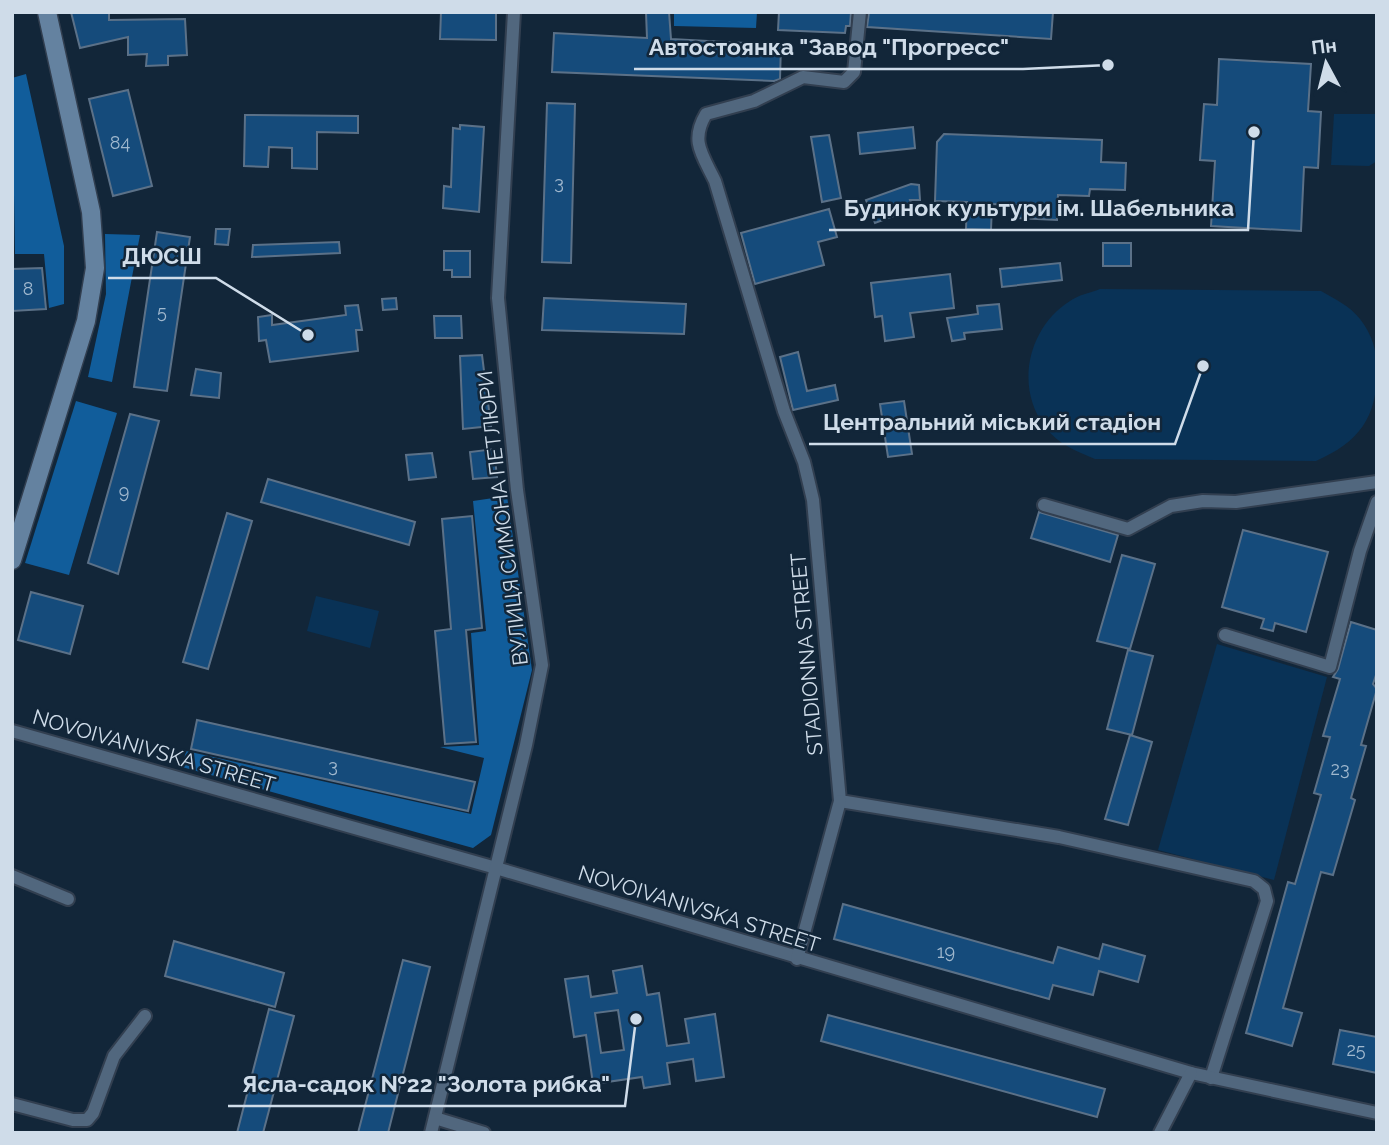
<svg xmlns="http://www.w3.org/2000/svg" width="1389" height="1145" viewBox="0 0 1389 1145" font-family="Raleway,sans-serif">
  <rect width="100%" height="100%" fill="#122639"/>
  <g fill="#093256">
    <path d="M1334,114H1377V161L1369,166L1331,165Z"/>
    <path d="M1100,289L1321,291C1335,299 1350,306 1360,319C1372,334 1377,351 1377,370C1377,418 1359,442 1316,461L1095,459C1076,451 1058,444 1046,428C1014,388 1028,327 1070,301C1078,295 1090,293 1100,289Z"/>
    <path d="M316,596L379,611L370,648L307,631Z"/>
    <path d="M1217,644L1327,677L1274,880L1158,850Z"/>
  </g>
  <g fill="#115d9b">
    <path d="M674,12H757L756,28L674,26Z"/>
    <path d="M26,74L64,246V304L49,308L44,254H15L12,78Z"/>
    <path d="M105,234L140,235L112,382L88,377L106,294Z"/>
    <path d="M76,401L117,413L69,575L25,563Z"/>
    <path d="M507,496L532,670L491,835L473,848L182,767L186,751L471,814L484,758L440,747L479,745L471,633L486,631L473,501Z"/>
  </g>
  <g fill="#154b7b" stroke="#5b7188" stroke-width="2" fill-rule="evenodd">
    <path d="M71,12H109V20L185,19L187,55L168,56V65L146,66L147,54L128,55V37L80,48Z"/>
    <path d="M441,12H496V40L440,39Z"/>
    <path d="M646,12H669L671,39L781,45L780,79L774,81L552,72L554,33L647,38Z"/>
    <path d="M779,12H851L850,26H846L845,33L778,30Z"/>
    <path d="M869,12H1053L1051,39L867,27Z"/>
    <path d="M1219,59L1311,64L1308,111L1321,112L1318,168L1304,167L1301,231L1211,226L1215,161L1200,160L1204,104L1217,105Z"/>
    <path d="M128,90L152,186L113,196L89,99Z"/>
    <path d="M547,103L575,104L571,263L542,262Z"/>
    <path d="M245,115L358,116V133L317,132V169L292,168V148L269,147L268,167L244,166Z"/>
    <path d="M460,125L484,127L479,212L443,208L444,186L451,187L453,128L460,129Z"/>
    <path d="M913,127L915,148L860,154L858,133Z"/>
    <path d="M944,134L1102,140L1101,162L1126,163L1125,190L1090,189L1089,196L1058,195L1057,220L1015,218L1016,205L992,204L991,230L966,229L967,202L935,201L937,142Z"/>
    <path d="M829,135L841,198L822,202L811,137Z"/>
    <path d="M911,184L919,185L920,200H910L913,209L875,223L866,200Z"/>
    <path d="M829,209L837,237L818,242L824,265L755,284L741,233Z"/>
    <path d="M216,229H230L228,245L215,244Z"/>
    <path d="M157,232L190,237L167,391L134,387Z"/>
    <path d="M339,242L340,253L252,257L253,245Z"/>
    <rect x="1103" y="243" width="28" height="23"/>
    <path d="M444,251H470V277H452V270H444Z"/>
    <path d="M1060,263L1062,280L1002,287L1000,269Z"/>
    <path d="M42,268L46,309L12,311V269Z"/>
    <path d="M950,274L954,308L910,313L914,337L885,341L882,316L875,317L871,283Z"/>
    <path d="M396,298L397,309L383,310L382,299Z"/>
    <path d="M544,298L686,304L684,334L542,330Z"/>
    <path d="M999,304L1002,329L964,333L965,339L952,341L947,318L978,314L977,306Z"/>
    <path d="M358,305L362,330H356L358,351L270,362L266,340L259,341L258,317L272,315V325L346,315L345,306Z"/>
    <path d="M434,316H461L462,338H435Z"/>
    <path d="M798,352L807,391L835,385L838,400L793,410L780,357Z"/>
    <path d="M482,355L491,426L463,429L460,356Z"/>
    <path d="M196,369L221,373L219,398L191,395Z"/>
    <path d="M904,401L912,454L888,457L880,404Z"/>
    <path d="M130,414L159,421L118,574L88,563Z"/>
    <path d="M494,449L497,477L473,479L470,452Z"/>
    <path d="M432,453L436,477L409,480L406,455Z"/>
    <path d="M268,479L415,522L409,545L261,502Z"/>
    <path d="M1039,512L1118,535L1110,562L1031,538Z"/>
    <path d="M227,513L252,521L208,669L183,662Z"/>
    <path d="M472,516L482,628L466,630L476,742L445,744L435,631L451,629L442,519Z"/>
    <path d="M1243,530L1328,552L1306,632L1275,623L1273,631L1261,628L1264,619L1222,607Z"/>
    <path d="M1122,555L1155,564L1130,649L1097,641Z"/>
    <path d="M31,592L83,606L70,654L18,640Z"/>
    <path d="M1351,622L1377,630V672L1373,684L1377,689L1361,745L1366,746L1351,798L1355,800L1333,875L1321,872L1283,1008L1302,1013L1292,1046L1246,1033L1288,882L1295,884L1321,795L1314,793L1330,737L1323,736L1340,679L1333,677L1338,669Z"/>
    <path d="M1128,650L1153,656L1132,735L1107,729Z"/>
    <path d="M197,720L475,782L468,811L191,749Z"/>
    <path d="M1130,735L1152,742L1128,825L1105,819Z"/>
    <path d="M843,904L1053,963L1058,947L1099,959L1103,944L1145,956L1138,982L1099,971L1093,995L1053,985L1049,999L834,939Z"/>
    <path d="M174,941L284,973L275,1007L165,976Z"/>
    <path d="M403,960L430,967L388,1133H358Z"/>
    <path d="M642,966L647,995L659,993L667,1046L689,1043L685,1019L715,1014L724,1077L696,1081L693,1059L667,1063L670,1084L644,1088L642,1077L593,1084L586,1035L574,1037L565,979L588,976L591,997L617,993L613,971ZM618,1010L624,1050L601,1053L595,1013Z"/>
    <path d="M269,1009L294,1016L263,1133H237Z"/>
    <path d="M828,1015L1105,1089L1097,1117L821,1041Z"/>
    <path d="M1340,1030L1377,1037V1073L1333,1064Z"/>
  </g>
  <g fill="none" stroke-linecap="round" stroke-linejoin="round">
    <defs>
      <g id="street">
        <path d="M860,12L854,72L844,82L803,77L754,101L706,114C690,141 702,154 715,181L784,411L804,462L813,500L840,801L1059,837L1254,881L1264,889L1267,901L1211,1078"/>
        <path d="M1044,505L1128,529L1171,506L1203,501L1236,502L1377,482"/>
        <path d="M1225,635L1330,667L1360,551L1377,502"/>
        <path d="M12,731L496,868L1191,1073L1377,1113"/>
        <path d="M12,876L68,899"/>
        <path d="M797,959L840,801"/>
        <path d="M12,1104L73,1120H87L93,1113L114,1056L145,1016"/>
        <path d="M435,1118L484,1133"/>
        <path d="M431,1133L526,745L542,665L517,490L498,298L514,12"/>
        <path d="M1160,1133L1191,1073"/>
      </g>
      <path id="secondary" d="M12,560L86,321L95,268L91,212L47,12"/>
    </defs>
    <use href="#street" stroke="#323f50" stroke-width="16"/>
    <use href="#secondary" stroke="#323f50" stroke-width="21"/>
    <use href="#street" stroke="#51677e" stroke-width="12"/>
    <use href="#secondary" stroke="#6482a0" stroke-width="18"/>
  </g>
  <g text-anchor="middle" stroke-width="5" stroke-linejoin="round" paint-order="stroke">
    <g font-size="18" fill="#a0b8ce">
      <text x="120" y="149">84</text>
      <text x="559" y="189">3</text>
      <text x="28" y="295">8</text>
      <text x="162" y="318">5</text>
      <text x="124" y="498">9</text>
      <text x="333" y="772">3</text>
      <text x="1340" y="775">23</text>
      <text x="946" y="958">19</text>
      <text x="1356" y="1056">25</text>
    </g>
    <g font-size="21" fill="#cfdce9" stroke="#122639">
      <text transform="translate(503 518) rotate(-97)" y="7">ВУЛИЦЯ СИМОНА ПЕТЛЮРИ</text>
      <text transform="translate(807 654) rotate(-95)" y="7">STADIONNA STREET</text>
      <text transform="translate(154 751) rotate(16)" y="7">NOVOIVANIVSKA STREET</text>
      <text transform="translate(699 909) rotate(17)" y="7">NOVOIVANIVSKA STREET</text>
    </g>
  </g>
  <path fill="none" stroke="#cfdce9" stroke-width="2.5" d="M1108 65L1023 69H634M1254 132L1248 230H829M308 335L216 278H108M1203 366L1175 444H809M636 1019L625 1106H228"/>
  <g fill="#cfdce9" stroke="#122639" stroke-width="2.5">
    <circle cx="1108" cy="65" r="7"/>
    <circle cx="1254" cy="132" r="7"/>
    <circle cx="308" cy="335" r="7"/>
    <circle cx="1203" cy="366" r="7"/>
    <circle cx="636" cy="1019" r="7"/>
  </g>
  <g font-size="23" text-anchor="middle" font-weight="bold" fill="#cfdce9" stroke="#122639" stroke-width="5" stroke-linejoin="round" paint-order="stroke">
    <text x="829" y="55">Автостоянка "Завод "Прогресс"</text>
    <text x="1039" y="216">Будинок культури ім. Шабельника</text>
    <text x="162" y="264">ДЮСШ</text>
    <text x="992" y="430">Центральний міський стадіон</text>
    <text x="426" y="1092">Ясла-садок №22 "Золота рибка"</text>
  </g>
  <rect width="1389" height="1145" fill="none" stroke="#cfdce9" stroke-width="28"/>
  <g transform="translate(1326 63) rotate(353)" stroke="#122639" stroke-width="5" paint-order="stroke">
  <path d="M0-5L12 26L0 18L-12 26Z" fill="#cfdce9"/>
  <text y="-10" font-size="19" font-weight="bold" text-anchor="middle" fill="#cfdce9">Пн</text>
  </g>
</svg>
